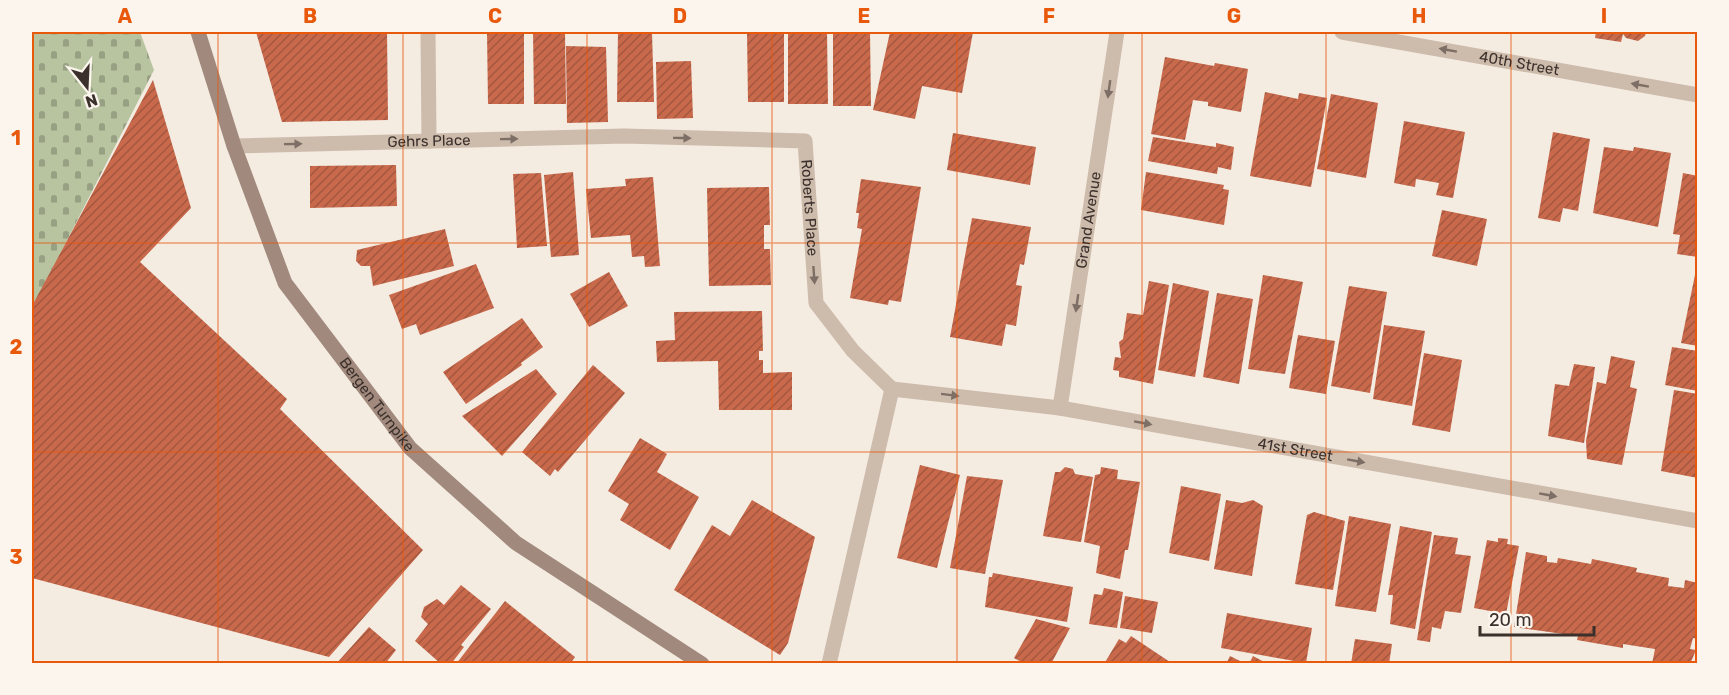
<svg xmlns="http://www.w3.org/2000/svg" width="1729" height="695" viewBox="0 0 1729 695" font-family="Rubik,sans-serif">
  <defs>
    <pattern id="cemetery-stones" width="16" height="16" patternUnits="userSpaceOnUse" patternTransform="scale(1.5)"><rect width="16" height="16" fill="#b8c4a0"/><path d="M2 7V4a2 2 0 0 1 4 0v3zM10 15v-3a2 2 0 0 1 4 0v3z" fill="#97a083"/></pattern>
    <pattern id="building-hatch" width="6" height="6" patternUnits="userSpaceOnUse" patternTransform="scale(1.5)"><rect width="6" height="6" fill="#c8694b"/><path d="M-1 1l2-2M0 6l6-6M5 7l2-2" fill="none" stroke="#a4573f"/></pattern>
  </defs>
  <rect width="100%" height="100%" fill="#f4ebe1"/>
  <path fill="url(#cemetery-stones)" d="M32,32H140L154,70L32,309Z"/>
  <g fill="url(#building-hatch)">
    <path d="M256,32H387L388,120L282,122Z"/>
    <path d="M487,32H524V104H488Z"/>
    <path d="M533,32H565L566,104H534Z"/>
    <path d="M618,32H652L654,102H617Z"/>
    <path d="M747,32H784V102H748Z"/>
    <path d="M788,32H827L828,104H788Z"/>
    <path d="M833,32H870L871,106H833Z"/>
    <path d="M890,32H973L962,93L922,86L915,119L873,110Z"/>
    <path d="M1596,32H1646L1645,36L1638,41L1626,38L1623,34L1621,42L1595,38Z"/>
    <path d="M566,46L606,47L608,122L567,123Z"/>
    <path d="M1165,57L1214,66L1215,63L1248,69L1241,112L1208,106V102L1193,100L1185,140L1151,134Z"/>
    <path d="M691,61L693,118L657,119L656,62Z"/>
    <path d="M153,80L191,208L140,262L287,399L280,409L423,550L329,657L32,578V306Z"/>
    <path d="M1265,92L1298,99L1299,93L1327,98L1311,187L1250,176Z"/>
    <path d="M1331,94L1378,103L1366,178L1317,169Z"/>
    <path d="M1404,121L1465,132L1453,198L1436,195L1439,183L1416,179L1415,187L1394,183Z"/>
    <path d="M1553,132L1590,139L1578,211L1563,208L1560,222L1538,218Z"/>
    <path d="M953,133L1036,147L1030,185L947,170Z"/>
    <path d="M1153,137L1216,147V143L1234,147L1231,170L1218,167L1217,174L1148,161Z"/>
    <path d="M1604,147L1633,151L1634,147L1671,153L1658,227L1593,213Z"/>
    <path d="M396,165L397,206L310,208V166Z"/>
    <path d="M573,172L579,255L551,257L544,175Z"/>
    <path d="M1146,172L1224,185L1223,189L1229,190L1224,225L1141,210Z"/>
    <path d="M541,173L547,246L517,248L513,174Z"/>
    <path d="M1683,173L1698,176V257L1677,254L1680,235L1673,234Z"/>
    <path d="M653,177L660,266L645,267L644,256L632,257L630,235L591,238L586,189L626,186L625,179Z"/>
    <path d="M861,179L921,187L901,302L889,300L888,305L850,298L862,229L857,228L859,213H856Z"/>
    <path d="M769,187L770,225H764V249H770L771,285L709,286L707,188Z"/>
    <path d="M1442,210L1487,219L1477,266L1432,256Z"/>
    <path d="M972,218L1031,227L1024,265L1020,264L1016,285L1022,286L1016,326L1006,324L1002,346L950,337Z"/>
    <path d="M445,229L454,266L373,286L370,266H361L356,261L357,250Z"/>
    <path d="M476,264L494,308L420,335L416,324L402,329L389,295Z"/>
    <path d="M1696,270L1698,271V346L1681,343Z"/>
    <path d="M609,272L628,306L589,327L570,294Z"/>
    <path d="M1263,275L1303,282L1285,374L1248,369Z"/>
    <path d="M1149,281L1169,285L1153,384L1119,377V371L1113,370L1115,357L1121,358L1119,342L1123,339L1127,313L1143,315Z"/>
    <path d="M1173,283L1209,291L1195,377L1158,370Z"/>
    <path d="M1349,286L1387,292L1370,393L1331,386Z"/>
    <path d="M1217,293L1253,299L1239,384L1203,377Z"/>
    <path d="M762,311L763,351H759V360H763V373L792,372V410H719L718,361L657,362L656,341L675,340L674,312Z"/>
    <path d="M522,318L543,347L521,363L522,365L466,404L443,372Z"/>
    <path d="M1384,325L1425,331L1412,406L1373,399Z"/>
    <path d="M1298,335L1335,341L1326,394L1289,388Z"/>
    <path d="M1672,347L1698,351V391L1665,385Z"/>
    <path d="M1424,353L1462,360L1450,432L1412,425Z"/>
    <path d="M1611,356L1635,361L1630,387L1637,389L1622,465L1587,459L1586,441L1597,382L1606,384Z"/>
    <path d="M1574,364L1595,367L1584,443L1548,436L1555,384L1569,386Z"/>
    <path d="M593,365L625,393L558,472L555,469L550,476L522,452Z"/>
    <path d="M536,369L557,394L502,456L462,416Z"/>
    <path d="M1674,390L1698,394V478L1661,471Z"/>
    <path d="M640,438L667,454L657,472L699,497L670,550L620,520L629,504L608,491Z"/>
    <path d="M920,465L960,475L937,568L897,558Z"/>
    <path d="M1065,467L1073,469L1075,474L1093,477L1081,542L1043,536L1055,472H1060Z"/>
    <path d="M1101,467L1118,470L1117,479L1140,482L1128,550H1125L1120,579L1096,573L1100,546L1084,542L1095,475L1100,474Z"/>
    <path d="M967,476L1003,480L985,574L950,568Z"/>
    <path d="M1181,486L1221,494L1209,561L1169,553Z"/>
    <path d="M752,500L815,537L788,643L780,655L674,590L712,525L730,536Z"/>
    <path d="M1226,500L1242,503L1253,500L1263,506L1252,576L1214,569Z"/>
    <path d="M1314,512L1345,521L1333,590L1295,584L1307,515Z"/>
    <path d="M1349,516L1391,524L1376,612L1335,606Z"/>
    <path d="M1400,526L1432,532L1415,629L1390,624L1393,595H1388Z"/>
    <path d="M1434,535L1458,538L1455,554L1471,556L1461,613L1445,611L1441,629L1432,627L1430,642L1417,640Z"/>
    <path d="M1498,538L1508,539L1507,544L1519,546L1506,614L1474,608L1487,540L1498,542Z"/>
    <path d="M1526,552L1547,556V562L1557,563L1558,558L1591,564L1592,559L1637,568L1636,572L1669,578L1668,586L1684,588L1685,580L1698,583V639L1693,638L1690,649L1696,650L1690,664H1652L1655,649L1623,644V648L1577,640L1578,636L1514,627Z"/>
    <path d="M993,573L1073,587L1067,622L985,607L989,577H992Z"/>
    <path d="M461,585L491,609L461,645L464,647L451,664H441L415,641L428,624L421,617L424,607L437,599L444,605Z"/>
    <path d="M1104,588L1123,592L1117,628L1089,624L1094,594L1102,595Z"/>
    <path d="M1125,596L1158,602L1152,633L1120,628Z"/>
    <path d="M505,601L575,657L570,664H456Z"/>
    <path d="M1227,613L1312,628L1306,663L1221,648Z"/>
    <path d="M1036,619L1070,628L1051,664H1025L1014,658Z"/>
    <path d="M369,627L396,650L385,664H336Z"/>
    <path d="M1131,636L1170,662L1169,664H1104L1119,639L1126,643Z"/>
    <path d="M1355,639L1392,644L1389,664H1351Z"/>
    <path d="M1230,656L1246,664H1226Z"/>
    <path d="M1253,656L1268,664H1249Z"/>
  </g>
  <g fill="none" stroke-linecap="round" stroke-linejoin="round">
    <path stroke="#cdbbac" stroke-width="15" d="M428,32L429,141"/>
    <g stroke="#cdbbac" stroke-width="15">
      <path id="s1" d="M1342,32L1698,95"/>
      <path id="s2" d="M234,146L624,136L805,141L816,303L853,351L892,389"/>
      <path id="s3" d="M892,389L1060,408L1698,521"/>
      <path id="s4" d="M1060,408L1117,32"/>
      <path d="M829,664L892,389"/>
    </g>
    <path stroke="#a18a7d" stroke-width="15" id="s5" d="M198,32L234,146L285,283L410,448L516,543L702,664"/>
  </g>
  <defs><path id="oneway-solid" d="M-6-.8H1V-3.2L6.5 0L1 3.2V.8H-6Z" transform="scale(1.5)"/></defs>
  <g fill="#7d6f65">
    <use href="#oneway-solid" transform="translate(1448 50) rotate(-170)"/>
    <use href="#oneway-solid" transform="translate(1640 85) rotate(-170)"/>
    <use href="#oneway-solid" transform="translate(1109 89) rotate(98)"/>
    <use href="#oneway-solid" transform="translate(682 138) rotate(1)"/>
    <use href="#oneway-solid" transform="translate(509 139) rotate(-1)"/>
    <use href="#oneway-solid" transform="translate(293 144) rotate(-1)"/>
    <use href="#oneway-solid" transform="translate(814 275) rotate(86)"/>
    <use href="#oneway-solid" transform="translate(1077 303) rotate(98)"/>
    <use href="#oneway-solid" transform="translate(950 395) rotate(7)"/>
    <use href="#oneway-solid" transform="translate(1143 423) rotate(10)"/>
    <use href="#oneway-solid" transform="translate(1356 461) rotate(10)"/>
    <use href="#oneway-solid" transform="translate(1548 495) rotate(10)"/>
  </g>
  <path fill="none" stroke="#e8590c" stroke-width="1.5" stroke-opacity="0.55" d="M218,32V664M403,32V664M587,32V664M772,32V664M957,32V664M1142,32V664M1326,32V664M1511,32V664M32,243H1698M32,452H1698"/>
  <g text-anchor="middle" stroke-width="6" stroke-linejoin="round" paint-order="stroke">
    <g font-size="15" fill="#3b302b" stroke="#fbf5ee">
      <text dy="5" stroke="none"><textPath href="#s1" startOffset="180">40th Street</textPath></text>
      <text dy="5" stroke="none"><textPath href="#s2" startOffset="195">Gehrs Place</textPath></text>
      <text dy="5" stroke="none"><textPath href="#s2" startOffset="638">Roberts Place</textPath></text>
      <text dy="5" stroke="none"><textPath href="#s4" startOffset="190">Grand Avenue</textPath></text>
      <text dy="5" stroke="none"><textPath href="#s5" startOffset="418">Bergen Turnpike</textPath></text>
      <text dy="5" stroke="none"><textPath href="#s3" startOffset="408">41st Street</textPath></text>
    </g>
  </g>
  <rect width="1729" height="695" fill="none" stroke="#fbf5ee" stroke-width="66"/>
  <g transform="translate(87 87) rotate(162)" stroke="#fbf5ee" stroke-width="4.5" paint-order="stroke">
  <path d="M0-4.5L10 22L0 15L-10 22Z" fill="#3b302b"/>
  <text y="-9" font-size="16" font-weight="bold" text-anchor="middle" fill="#3b302b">N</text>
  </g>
  <path d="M1480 626v9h114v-9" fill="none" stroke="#3b302b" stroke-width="3"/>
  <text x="1489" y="626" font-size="18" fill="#3b302b" stroke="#fbf5ee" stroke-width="4.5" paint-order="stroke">20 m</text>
  <rect x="33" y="33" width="1663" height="629" fill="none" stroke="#e8590c" stroke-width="2"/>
  <g font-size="20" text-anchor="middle" font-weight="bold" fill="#e8590c">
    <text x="125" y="23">A</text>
    <text x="310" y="23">B</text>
    <text x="495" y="23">C</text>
    <text x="680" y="23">D</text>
    <text x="864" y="23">E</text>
    <text x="1049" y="23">F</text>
    <text x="1234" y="23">G</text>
    <text x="1419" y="23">H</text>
    <text x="1604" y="23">I</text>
    <text x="16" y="145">1</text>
    <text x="16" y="354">2</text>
    <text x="16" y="564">3</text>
  </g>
</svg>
